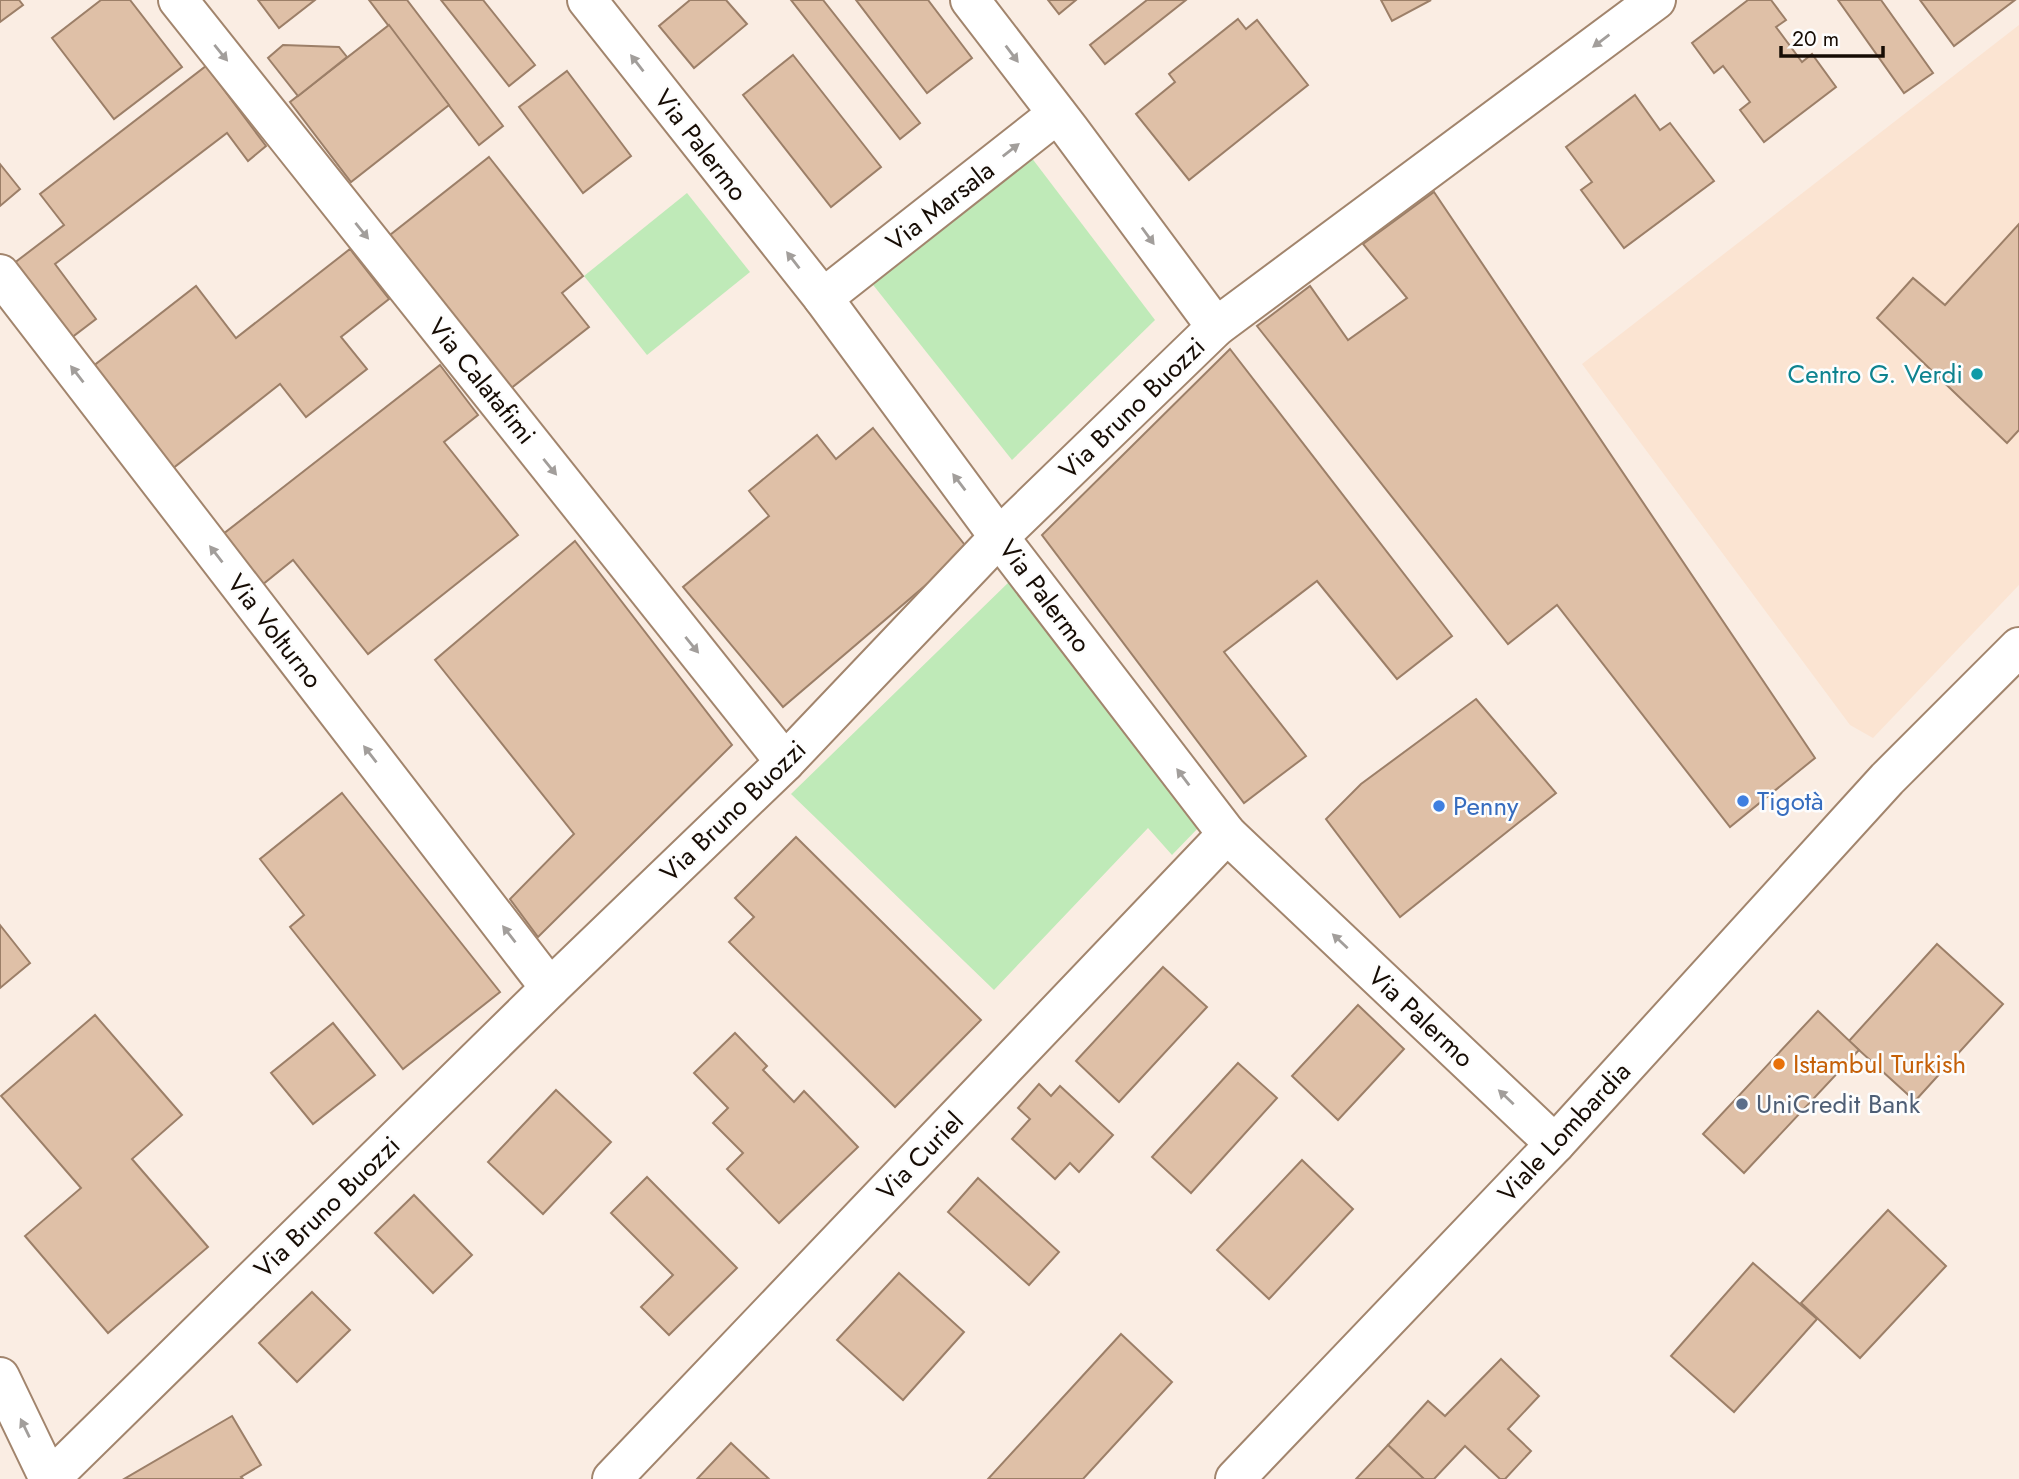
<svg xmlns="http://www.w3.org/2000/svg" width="2019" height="1479" viewBox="0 0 2019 1479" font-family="Jost,sans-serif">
  <rect width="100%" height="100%" fill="#faede3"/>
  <path fill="#fbe4d2" d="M2019,25V585L1873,738L1850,725L1582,364Z"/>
  <g fill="#bfeab8">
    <path d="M1031,157L1155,320L1012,460L870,281Z"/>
    <path d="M687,193L750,272L647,355L584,276Z"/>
    <path d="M1011,580L1201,825L1172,855L1148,828L994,990L791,794Z"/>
  </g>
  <g fill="#dfc0a7" stroke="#9c7f68" stroke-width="2">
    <path d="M0,0H19L23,5L0,22Z"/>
    <path d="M101,0H130L182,67L114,119L52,38Z"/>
    <path d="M258,0H315L279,28Z"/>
    <path d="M369,0H407L503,126L479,145Z"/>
    <path d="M441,0H483L535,65L509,86Z"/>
    <path d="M690,0H726L747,24L694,68L659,26Z"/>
    <path d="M791,0H823L920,123L900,139Z"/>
    <path d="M856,0H928L972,58L927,93Z"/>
    <path d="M1048,0H1076L1059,14Z"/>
    <path d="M1147,0H1186L1105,64L1090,45Z"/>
    <path d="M1381,0H1431L1392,21Z"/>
    <path d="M1748,0H1771L1786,20L1776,27L1802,62L1812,54L1836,87L1764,142L1740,110L1750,102L1723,66L1714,73L1692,43Z"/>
    <path d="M1838,0H1881L1933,73L1904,93Z"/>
    <path d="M1920,0H2015L1954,46Z"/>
    <path d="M1238,19L1246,29L1257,20L1308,85L1189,180L1136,114L1175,82L1169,74Z"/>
    <path d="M389,25L449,105L351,182L290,102Z"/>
    <path d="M283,45L339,47L347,57L298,96L268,58Z"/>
    <path d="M793,55L881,167L831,207L743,95Z"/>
    <path d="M206,66L266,146L248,161L227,133L55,264L96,319L71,338L13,264L64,225L40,194Z"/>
    <path d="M567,71L631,156L583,193L519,107Z"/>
    <path d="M1635,95L1660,130L1670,123L1714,181L1624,248L1581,190L1592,182L1566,147Z"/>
    <path d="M489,157L583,276L562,293L589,327L510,389L390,235Z"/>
    <path d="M0,164L20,189L0,206Z"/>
    <path d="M1434,192L1815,758L1730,827L1557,605L1508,644L1257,326L1310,286L1348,340L1407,298L1363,244Z"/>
    <path d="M2019,224V430L2007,443L1877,318L1913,278L1945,305Z"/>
    <path d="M350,249L389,299L341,337L367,369L306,417L280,384L172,469L92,367L196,286L236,338Z"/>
    <path d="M1230,349L1452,636L1397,679L1317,581L1224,652L1306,756L1244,803L1042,535Z"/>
    <path d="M440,365L478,415L444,442L518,535L368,654L293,560L257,589L218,538Z"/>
    <path d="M873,428L968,549L783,707L683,587L769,516L749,491L817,435L836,459Z"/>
    <path d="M575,541L732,745L538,937L510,899L574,834L435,660Z"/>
    <path d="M1476,699L1556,793L1400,917L1326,819L1361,784Z"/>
    <path d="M342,793L500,992L403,1069L290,927L304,915L260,859Z"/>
    <path d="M796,837L981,1020L895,1107L729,942L754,917L735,898Z"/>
    <path d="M0,925L30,963L0,988Z"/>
    <path d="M1937,944L2003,1004L1915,1101L1849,1041Z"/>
    <path d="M1163,967L1207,1007L1119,1102L1076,1061Z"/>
    <path d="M1358,1005L1404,1049L1338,1120L1292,1076Z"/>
    <path d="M1818,1011L1859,1050L1744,1173L1703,1134Z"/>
    <path d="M95,1015L182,1115L132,1159L208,1247L108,1333L25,1236L81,1188L1,1096Z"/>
    <path d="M333,1023L375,1075L313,1124L271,1073Z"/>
    <path d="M735,1033L767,1066L763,1070L794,1102L804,1091L858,1147L779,1223L727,1169L743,1153L713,1123L728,1108L694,1073Z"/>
    <path d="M1238,1063L1277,1098L1191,1193L1152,1157Z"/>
    <path d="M1039,1084L1051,1096L1060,1086L1113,1135L1079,1172L1070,1163L1055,1179L1012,1139L1030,1119L1018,1108Z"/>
    <path d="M556,1090L611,1142L543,1214L488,1162Z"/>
    <path d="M1302,1160L1353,1209L1269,1299L1217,1250Z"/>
    <path d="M647,1177L737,1268L669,1335L641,1307L673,1275L611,1213Z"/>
    <path d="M978,1178L1059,1252L1029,1285L948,1212Z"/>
    <path d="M414,1195L472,1255L433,1293L375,1233Z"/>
    <path d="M1888,1210L1946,1266L1860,1358L1801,1303Z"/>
    <path d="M1753,1263L1817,1319L1734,1412L1671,1356Z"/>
    <path d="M899,1273L964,1332L903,1400L837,1340Z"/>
    <path d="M312,1292L350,1330L297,1382L259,1343Z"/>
    <path d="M1121,1334L1172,1382L1083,1479H988Z"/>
    <path d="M1501,1359L1539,1396L1508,1429L1531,1451L1505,1479H1500L1465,1446L1434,1479H1424L1388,1445L1428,1401L1445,1416Z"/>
    <path d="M232,1416L261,1465L241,1477L243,1479H124Z"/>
    <path d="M731,1443L769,1479H697Z"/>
    <path d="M1388,1445L1424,1479H1356Z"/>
  </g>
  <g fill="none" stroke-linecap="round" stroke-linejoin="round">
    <defs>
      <g id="minor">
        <path d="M178,0L785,762"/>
        <path d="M587,0L823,298L999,537L1227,834L1555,1144"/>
        <path d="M970,0L1070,130L1216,327"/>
        <path d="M0,274L550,988"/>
        <path d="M823,298L1057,114"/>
        <path d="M0,1377L49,1479"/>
        <path d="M50,1479L550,988L785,762L999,537L1216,327L1656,0"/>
        <path d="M612,1479L1227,834"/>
        <path d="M1235,1479L1555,1144L1887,779L2019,647"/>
      </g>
    </defs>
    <use href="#minor" stroke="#a2856d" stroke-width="42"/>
    <use href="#minor" stroke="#fff" stroke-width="38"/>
  </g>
  <defs><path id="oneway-solid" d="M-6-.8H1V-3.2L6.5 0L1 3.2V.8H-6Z" transform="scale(1.75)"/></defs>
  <g fill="#a29e9b">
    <use href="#oneway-solid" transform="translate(1601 41) rotate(143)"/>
    <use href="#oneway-solid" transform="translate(221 53) rotate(51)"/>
    <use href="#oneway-solid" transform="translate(1012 54) rotate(53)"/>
    <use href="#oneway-solid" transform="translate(637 63) rotate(-128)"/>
    <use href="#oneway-solid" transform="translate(1011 150) rotate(-38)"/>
    <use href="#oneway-solid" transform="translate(362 231) rotate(51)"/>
    <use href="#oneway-solid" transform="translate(1148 236) rotate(54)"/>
    <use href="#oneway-solid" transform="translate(793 260) rotate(-128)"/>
    <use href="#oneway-solid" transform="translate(77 374) rotate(-128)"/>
    <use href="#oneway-solid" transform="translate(550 467) rotate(51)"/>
    <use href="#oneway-solid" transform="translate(959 482) rotate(-127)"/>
    <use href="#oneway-solid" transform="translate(216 554) rotate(-128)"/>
    <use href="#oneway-solid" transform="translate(692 645) rotate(51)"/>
    <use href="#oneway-solid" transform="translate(370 754) rotate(-128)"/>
    <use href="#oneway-solid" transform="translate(1183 777) rotate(-127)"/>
    <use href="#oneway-solid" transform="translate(509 934) rotate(-128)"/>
    <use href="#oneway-solid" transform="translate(1340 941) rotate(-137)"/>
    <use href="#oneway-solid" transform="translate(1506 1097) rotate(-137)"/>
    <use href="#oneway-solid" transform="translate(25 1428) rotate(-116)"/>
  </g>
  <circle fill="#0f9aa8" stroke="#fdfdfd" stroke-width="2.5" cx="1977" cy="374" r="7"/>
  <g fill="#3f7fe0" stroke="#fdfdfd" stroke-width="2.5">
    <circle cx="1743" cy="801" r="7"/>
    <circle cx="1439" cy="806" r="7"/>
  </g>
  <circle fill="#e8710a" stroke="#fdfdfd" stroke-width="2.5" cx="1779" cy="1064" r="7"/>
  <circle fill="#5c6f8a" stroke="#fdfdfd" stroke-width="2.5" cx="1742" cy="1104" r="7"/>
  <g text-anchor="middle" stroke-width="5" stroke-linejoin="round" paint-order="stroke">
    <g font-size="26" fill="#160c04" stroke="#fdfdfd">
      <text transform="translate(701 145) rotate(52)" y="9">Via Palermo</text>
      <text transform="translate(940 206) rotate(-38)" y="9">Via Marsala</text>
      <text transform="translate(482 381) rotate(51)" y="9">Via Calatafimi</text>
      <text transform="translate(1132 408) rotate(-44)" y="9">Via Bruno Buozzi</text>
      <text transform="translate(1045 596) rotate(53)" y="9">Via Palermo</text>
      <text transform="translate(275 631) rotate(52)" y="9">Via Volturno</text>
      <text transform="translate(733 811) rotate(-44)" y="9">Via Bruno Buozzi</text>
      <text transform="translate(1421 1017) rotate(43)" y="9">Via Palermo</text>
      <text transform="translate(1564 1132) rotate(-47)" y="9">Viale Lombardia</text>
      <text transform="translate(920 1156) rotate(-46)" y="9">Via Curiel</text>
      <text transform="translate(327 1207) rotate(-44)" y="9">Via Bruno Buozzi</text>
    </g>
    <g font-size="26" fill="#0d838f" stroke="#fdfdfd" text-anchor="end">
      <text x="1963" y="383">Centro G. Verdi</text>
    </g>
    <g font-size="26" fill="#366cbe" stroke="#fdfdfd" text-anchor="start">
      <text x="1757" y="810">Tigotà</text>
      <text x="1453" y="815">Penny</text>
    </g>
    <g font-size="26" fill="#c56008" stroke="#fdfdfd" text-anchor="start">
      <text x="1793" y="1073">Istambul Turkish</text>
    </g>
    <g font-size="26" fill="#4e5e75" stroke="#fdfdfd" text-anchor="start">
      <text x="1756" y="1113">UniCredit Bank</text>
    </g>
  </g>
  <path d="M1781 46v10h102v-10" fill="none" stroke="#160c04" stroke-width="3.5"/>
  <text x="1792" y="46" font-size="21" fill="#160c04" stroke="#fdfdfd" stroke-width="5" paint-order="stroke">20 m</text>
</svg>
